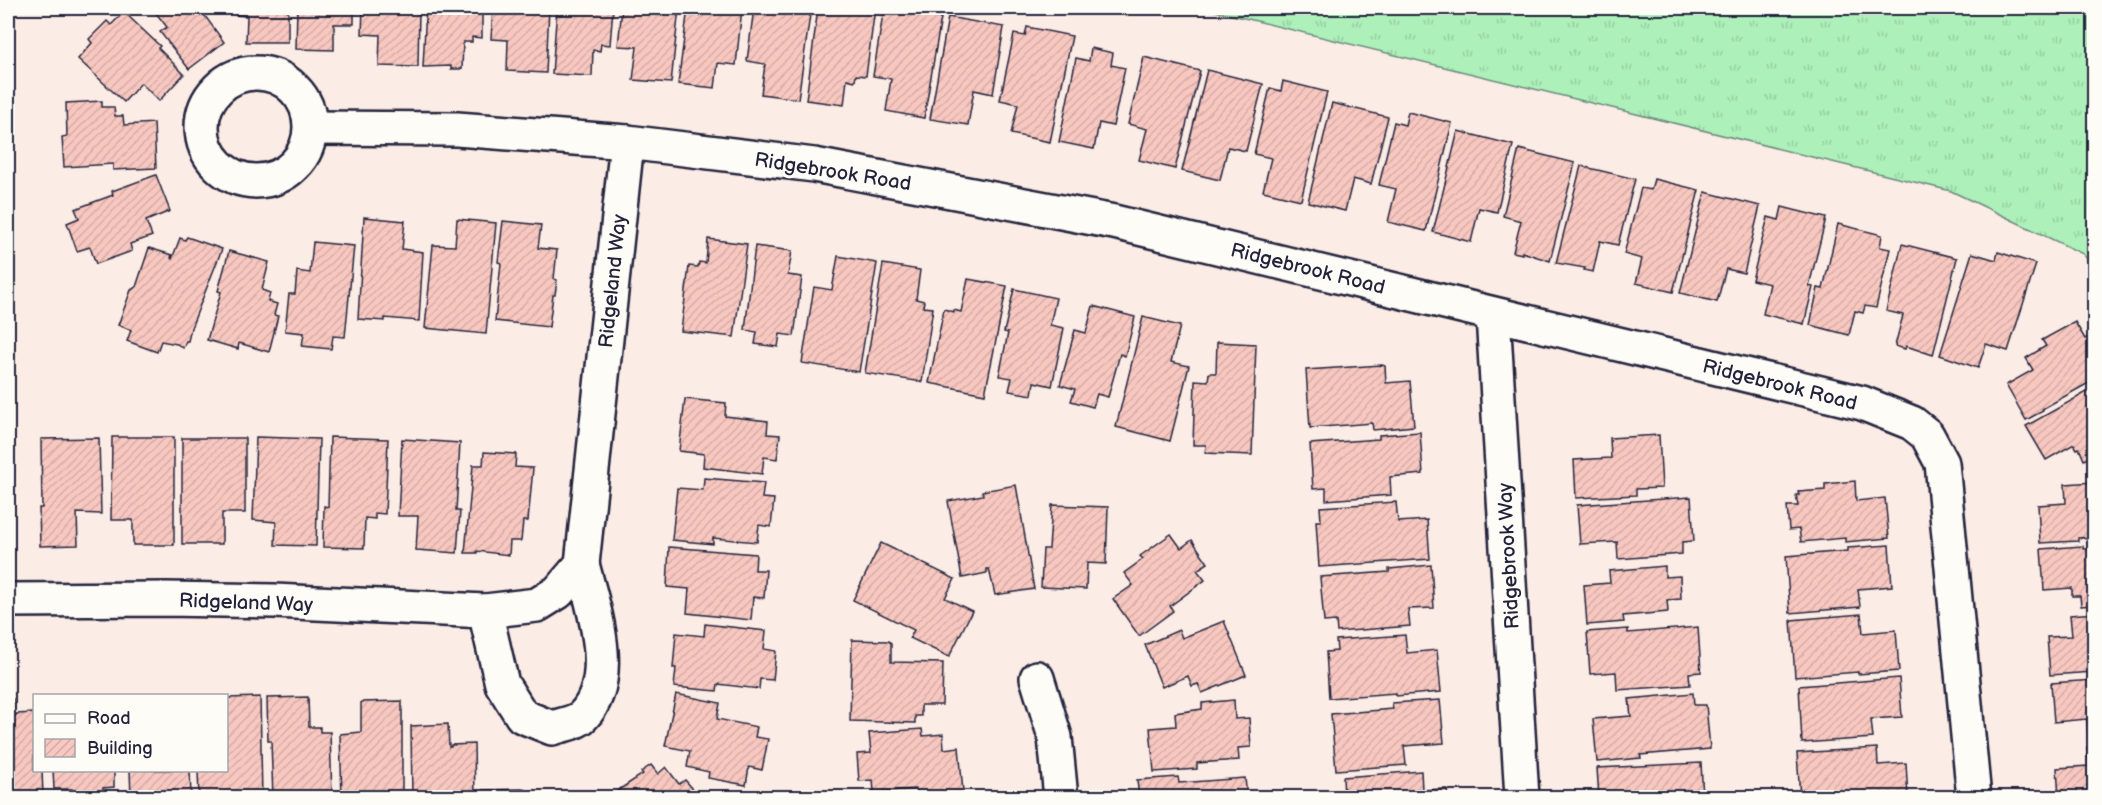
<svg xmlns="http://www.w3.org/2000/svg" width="2102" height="805" viewBox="0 0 2102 805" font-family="'Balsamiq Sans',sans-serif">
  <defs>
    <pattern id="grass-tufts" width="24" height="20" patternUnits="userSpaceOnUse" patternTransform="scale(1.5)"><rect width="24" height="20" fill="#adf0ba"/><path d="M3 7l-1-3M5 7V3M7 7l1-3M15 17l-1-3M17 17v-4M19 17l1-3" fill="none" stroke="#95cea1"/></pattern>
    <pattern id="building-hatch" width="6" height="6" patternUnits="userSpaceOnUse" patternTransform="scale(1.5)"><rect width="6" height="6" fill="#f8c8c0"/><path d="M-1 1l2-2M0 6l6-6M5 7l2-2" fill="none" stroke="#d4aca6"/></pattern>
  </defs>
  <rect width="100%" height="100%" fill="#fcece6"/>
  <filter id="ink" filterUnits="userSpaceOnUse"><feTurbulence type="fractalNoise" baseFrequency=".0167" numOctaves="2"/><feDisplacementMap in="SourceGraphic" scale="12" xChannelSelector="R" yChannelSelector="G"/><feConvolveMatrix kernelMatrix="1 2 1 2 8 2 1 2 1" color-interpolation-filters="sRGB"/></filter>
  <g filter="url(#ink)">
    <path fill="url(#grass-tufts)" stroke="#68897a" stroke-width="1.5" d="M1203,8H2094V268L2083,254L1951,191Z"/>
    <g fill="url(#building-hatch)" stroke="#22223b" stroke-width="1.5">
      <path d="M152,8H207L202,12L224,42L189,69L160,32L167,27Z"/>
      <path d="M235,8H288V42H246L247,16L235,15Z"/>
      <path d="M297,8H354V24H334V50L296,49Z"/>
      <path d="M363,8H419L418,67L379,66L380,35L362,34Z"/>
      <path d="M426,8H482V38L472,37V42H463L462,69H451V66L423,67Z"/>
      <path d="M493,8H549L546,73L507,71L508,40L491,39Z"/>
      <path d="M557,8H613L610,45L601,44L600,51L593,50L592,76L552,74Z"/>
      <path d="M622,8H679L671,83L633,80L637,47L618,46Z"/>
      <path d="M688,8H742L736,65L718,63L715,88L678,84Z"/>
      <path d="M754,8H811L798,99L761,94L765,64L747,61Z"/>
      <path d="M818,8H875L866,76L856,75L855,81L847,79L844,105L806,100Z"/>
      <path d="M884,8L941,18L924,118L886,111L891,79L873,76Z"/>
      <path d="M124,12L160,46L158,48L184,74L159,101L141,83L124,102L78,59L92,43L89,39L107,21L111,25Z"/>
      <path d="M948,17L1004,27L993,94L974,90L968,125L930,119Z"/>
      <path d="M1027,27L1072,36L1050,142L1011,134L1018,104L1000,100L1014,34L1025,36Z"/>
      <path d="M1091,48L1113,53L1111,65L1125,68L1113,126L1099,123L1094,149L1059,142L1076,58L1089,61Z"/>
      <path d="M1144,57L1200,71L1175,169L1139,160L1147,129L1128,124Z"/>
      <path d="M1207,70L1263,84L1246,151L1228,147L1220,180L1182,171Z"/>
      <path d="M1283,81L1327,92L1301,200L1263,191L1271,158L1254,154L1270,88L1281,91Z"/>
      <path d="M102,101V107H114L115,116H123L124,125L154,123L156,168L113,170V164L64,167L62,137L67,136L66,103Z"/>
      <path d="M1332,103L1388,117L1371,184L1353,179L1345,211L1308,202Z"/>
      <path d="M1408,112L1452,123L1426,231L1388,222L1396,189L1379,185L1394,122L1405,125Z"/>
      <path d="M1458,131L1513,145L1497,212L1479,208L1471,242L1433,232Z"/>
      <path d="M1519,149L1575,163L1550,261L1522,252V254L1513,252L1521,221L1503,216Z"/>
      <path d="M1581,166L1635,179L1618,245L1600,241L1593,272L1584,270L1585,268L1556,263Z"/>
      <path d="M156,175L170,211L146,221L152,236L130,244L132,251L96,264L90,247L77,251L67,223L79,218L75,209L113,195L112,191Z"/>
      <path d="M1654,179L1699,190L1673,292L1636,283L1642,259L1624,254L1641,188L1651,190Z"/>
      <path d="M1705,192L1760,206L1744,273L1726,269L1717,302L1680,293Z"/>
      <path d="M1782,207L1826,218L1809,286L1813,287L1804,324L1763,314L1770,284L1752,280L1768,217L1779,220Z"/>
      <path d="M364,217L405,221L402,249L423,252L419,321L385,318V321L358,319Z"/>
      <path d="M457,219L496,223L486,334L425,328L433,245L455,246Z"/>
      <path d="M503,221L541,225L538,248L557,250L554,279L557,280L555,295H553L549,327L495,321L501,263L498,262Z"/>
      <path d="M1838,224L1882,235L1880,247L1890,249L1876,308L1865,306L1863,313L1855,311L1849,335L1810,325L1818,288L1823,289Z"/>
      <path d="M187,237L222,249L191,328L188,341H186L183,348L177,344L161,341L157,352L127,341L131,330L118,325L131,290L136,287L149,248L172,255L171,258L172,259L180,238L185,240Z"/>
      <path d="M708,239L747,244L734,337L681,331L689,266L698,267L699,262L706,263Z"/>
      <path d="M313,242L354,246L345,337L333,336L331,349L302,346L304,333L285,331L289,294H295L297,271L310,273Z"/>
      <path d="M1902,244L1957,258L1933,355L1906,346L1905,349L1895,346L1903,315L1886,311Z"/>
      <path d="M755,246L792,251L788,275L802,277L794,336L780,334L778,347L755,344L757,332L745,330Z"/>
      <path d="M229,251L269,262L262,290L270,293L268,301L277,304L274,315L278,316L269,352L239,343L238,349L207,340L221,292L218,291Z"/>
      <path d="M1998,252L2036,264L2008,351L1986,344L1978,368L1940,355L1972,253L1996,260Z"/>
      <path d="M838,256L877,263L859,372L802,363L814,287L832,290Z"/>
      <path d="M883,264L920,270L916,299L924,301L923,307L933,308L922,382L865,373Z"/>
      <path d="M968,279L1007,286L985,394L929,383L944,309L954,312V310L961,312Z"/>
      <path d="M1014,289L1056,298L1050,325L1064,328L1052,386L1034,382L1032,395L1009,391L1012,378L999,376L1008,333L1004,332Z"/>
      <path d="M1093,306L1135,317L1125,356L1120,354L1108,397L1097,394L1093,407L1071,401L1075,389L1060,385L1075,330L1086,333Z"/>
      <path d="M1143,317L1180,326L1171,362L1189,366L1170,441L1116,427Z"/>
      <path d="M2075,322L2085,339L2094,334V380L2042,409L2043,411L2026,420L2006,385L2033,370L2026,358L2046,346L2042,340Z"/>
      <path d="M1217,342L1256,344L1252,455L1205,453L1206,445H1193L1195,380L1208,381L1209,373H1216Z"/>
      <path d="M1382,365L1385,366L1386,383L1410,381L1414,426L1373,430L1372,423L1310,428L1306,370Z"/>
      <path d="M2094,388V458L2091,460L2089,457L2084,460L2079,448L2077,449L2074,444L2046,460L2026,426Z"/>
      <path d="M685,399L726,403L725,416L768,421L767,434L780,435L777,459L764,457L762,474L703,467L704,454L679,451Z"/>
      <path d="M1420,432L1423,474L1390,477L1391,495L1326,500V488L1313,489L1310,444L1379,439V435Z"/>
      <path d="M1659,435L1662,488L1636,489V495L1576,498L1574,460L1611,458L1610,438Z"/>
      <path d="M112,437H174V545H133V520H111Z"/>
      <path d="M256,437L319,439L316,546L275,545L276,522L253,520Z"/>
      <path d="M330,437L388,439L385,514L375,513V519L365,518L364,548L323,547L324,506L328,507Z"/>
      <path d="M99,438L101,514L77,513L78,545L40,546L39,508H42L41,439Z"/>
      <path d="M182,438H245V513H222V544H182Z"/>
      <path d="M402,439L460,443L456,511H460L457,553L416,550L418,516H398Z"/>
      <path d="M484,452L516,454L515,467L533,468L528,521H523L521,541H510L509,555L477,551V553H465L473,465H483Z"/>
      <path d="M704,478L764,483L762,498L774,499L771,527L759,525L757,542L713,538V544L672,540L677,488L703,490Z"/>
      <path d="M1855,481L1856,501L1885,498L1889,538L1845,542V538L1801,542L1799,529L1789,530L1787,506H1798L1796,495H1799L1798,492L1825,490V484Z"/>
      <path d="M2094,482V537L2078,538V541L2040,543L2038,505L2066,503L2065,484Z"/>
      <path d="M1016,485L1034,589L995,595L989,569H987V573L962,578L948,501L983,495L982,491Z"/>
      <path d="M1691,497L1694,541L1682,542V554L1618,559L1617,542L1580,544L1577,505Z"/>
      <path d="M1396,502L1398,522L1427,520L1430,559L1319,567L1316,521H1321L1320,507Z"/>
      <path d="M1052,505L1108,507L1106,564L1087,563L1086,589L1041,587L1043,549H1049Z"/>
      <path d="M1171,534L1181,548L1192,540L1208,563L1197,570L1205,580L1170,606L1173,611L1139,636L1113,599L1133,585L1124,573L1143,559L1140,556Z"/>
      <path d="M881,543L955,579L945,598L972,611L949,657L910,638L914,630L853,600Z"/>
      <path d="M1889,545L1892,586L1858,589L1860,607L1790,613L1786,556L1848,551V548Z"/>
      <path d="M2083,546V549L2094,548V605L2081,606L2080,596H2072V588L2044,590L2041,549Z"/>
      <path d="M669,547L756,554L755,570H766L764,598L753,597L751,620L687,613L689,589L667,587Z"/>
      <path d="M1431,565L1434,608L1408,609L1410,626L1337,632L1336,621L1324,622L1320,577L1389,572V569Z"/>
      <path d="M1665,566V577L1680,576L1681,599L1667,600L1668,612L1623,616L1624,622L1587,625L1584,585L1610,583L1609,571Z"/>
      <path d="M2094,613V672L2050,675L2047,637L2072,636L2070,615Z"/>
      <path d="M1861,614L1863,633L1896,630L1899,671L1858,674V672L1795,677L1791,620Z"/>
      <path d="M1224,621L1246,675L1202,693L1198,684L1192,686L1188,676L1162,687L1145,645L1179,630L1182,638Z"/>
      <path d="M705,624L766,631L764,649L776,651L773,680L760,679L759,689L718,684L717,691L674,687L676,668H673L676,633L704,636Z"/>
      <path d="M1698,627L1701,672L1689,673L1690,685L1617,690L1616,672L1590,674L1587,632L1628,629V633Z"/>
      <path d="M1405,635L1407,653L1437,650L1441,692L1396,696V693L1329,698L1326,652L1337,651L1336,640Z"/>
      <path d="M852,640L888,641L891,643V662L943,663L942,705H921V716H915V723L850,721Z"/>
      <path d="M1899,678L1902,717L1871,719L1873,738L1802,743L1799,686Z"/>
      <path d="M2094,680V737H2088L2087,719L2054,722L2051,683Z"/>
      <path d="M1693,693L1694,705H1706L1710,749L1640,755L1641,758L1597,762L1593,719L1631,716L1629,699Z"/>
      <path d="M676,694L720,703L717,719L757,727L755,737L768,739L762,770L749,767L746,785L708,778L709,772L687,767L690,751L665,746Z"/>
      <path d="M260,697L262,798H199L198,770H226V698Z"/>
      <path d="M308,697L309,727H320V732H330L332,798H273L271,741H268L267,698Z"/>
      <path d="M8,699H13V716H16V714L34,713V770H42L43,796L8,798Z"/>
      <path d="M1234,700L1235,719L1249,718L1251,747L1238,748L1239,760L1197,763V769L1154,772L1150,728L1176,726L1175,713L1202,709V703Z"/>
      <path d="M1440,700L1444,743L1404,746L1406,765L1336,770L1331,714L1393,709L1392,703Z"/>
      <path d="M402,701V798H342L340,734L361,732V702Z"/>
      <path d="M448,724L449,747H451V745L474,744L475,798H412L411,726Z"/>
      <path d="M922,729L923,736L943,734L944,749L959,747L963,792L917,796L916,789L874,792L873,780L859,781L857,754L871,753L869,733Z"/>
      <path d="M2094,746V798H2059L2057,768L2089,766L2087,747Z"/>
      <path d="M1877,748L1878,765L1906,763L1908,798H1800L1797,753Z"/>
      <path d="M1701,763L1703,798H1599L1597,768Z"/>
      <path d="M651,765L658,774L666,767L679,784L685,780L701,798H622L617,791L643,774L641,772Z"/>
      <path d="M53,770H114V787L103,788V798H72V789H54Z"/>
      <path d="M130,770H190L191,798H131Z"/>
      <path d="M1421,771L1422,790L1447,789L1448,798H1344L1343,777Z"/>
      <path d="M1178,777L1179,783L1245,778L1247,798H1139L1137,780Z"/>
      <path d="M524,789L525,798H483V790Z"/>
    </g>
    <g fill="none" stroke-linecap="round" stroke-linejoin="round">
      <defs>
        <g id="street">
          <circle cx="256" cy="127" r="54"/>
          <path d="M311,128L457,129L627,142L814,165L1114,222L1862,403L1912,423L1927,435L1942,463L1974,798"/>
          <path d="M1493,315L1522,798"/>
          <path d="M8,600L167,599L274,601L485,611L537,605L558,592L582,564L627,142"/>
          <path d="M485,611L502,684L522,716L552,728C561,725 576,723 583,716C619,679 593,607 582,564"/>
          <path d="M1037,678L1055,737L1061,798"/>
        </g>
      </defs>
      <use href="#street" stroke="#22223b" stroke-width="38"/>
      <use href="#street" stroke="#fdfcf7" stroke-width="33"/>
    </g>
  </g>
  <g text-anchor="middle" stroke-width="6" stroke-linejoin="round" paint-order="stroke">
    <g font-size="20" fill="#22223b" stroke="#fdfcf7">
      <text transform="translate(833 171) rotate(9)" y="7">Ridgebrook Road</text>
      <text transform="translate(1308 268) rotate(14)" y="7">Ridgebrook Road</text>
      <text transform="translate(612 281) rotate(-84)" y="7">Ridgeland Way</text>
      <text transform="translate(1780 384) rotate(14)" y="7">Ridgebrook Road</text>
      <text transform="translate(1508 556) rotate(-93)" y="7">Ridgebrook Way</text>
      <text transform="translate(246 602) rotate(2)" y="7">Ridgeland Way</text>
    </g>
  </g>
  <rect width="2102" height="805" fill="none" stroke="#fdfcf7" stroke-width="30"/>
  <rect x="15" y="15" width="2072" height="775" fill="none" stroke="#22223b" stroke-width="2" filter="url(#ink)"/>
  <rect x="33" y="694" width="195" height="78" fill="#fdfcf7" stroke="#a5a5ac" stroke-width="1.5"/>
  <rect x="45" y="714" width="30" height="9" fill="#fdfcf7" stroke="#a5a5ac" stroke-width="1.5"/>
  <text x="87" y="724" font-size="18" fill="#22223b">Road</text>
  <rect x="45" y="739" width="30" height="18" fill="url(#building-hatch)" stroke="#a5a5ac" stroke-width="1.5"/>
  <text x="87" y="754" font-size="18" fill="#22223b">Building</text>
</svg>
